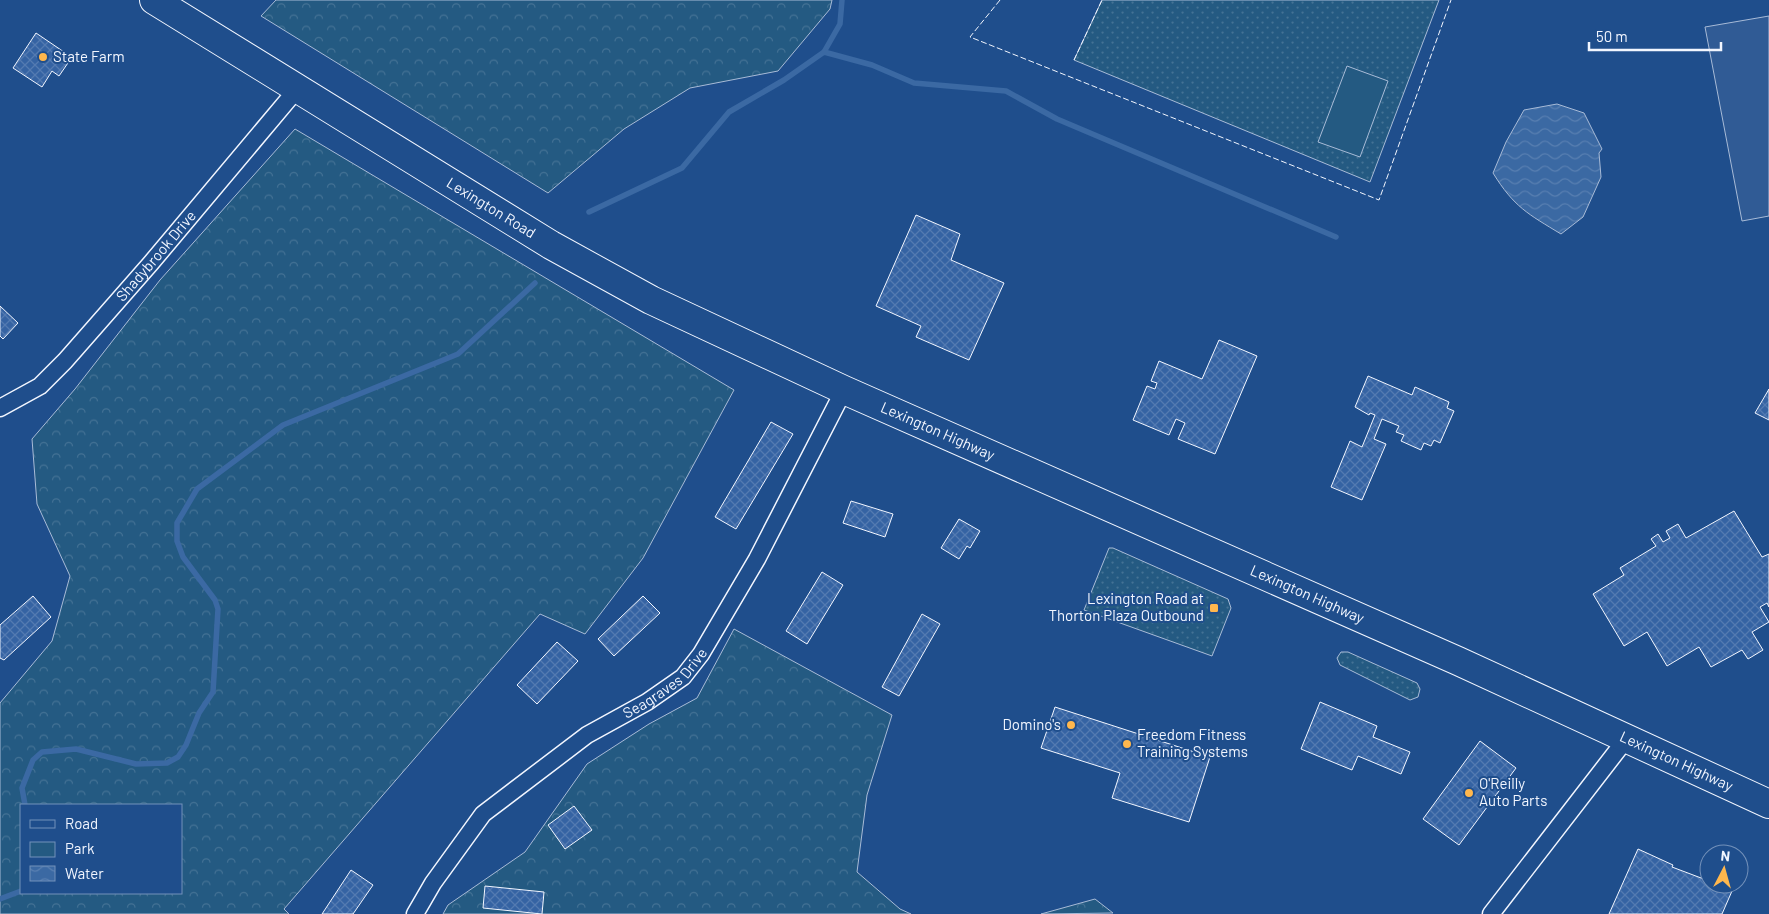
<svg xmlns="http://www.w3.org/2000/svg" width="1769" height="914" viewBox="0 0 1769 914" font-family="Barlow,sans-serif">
  <defs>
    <pattern id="grass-dots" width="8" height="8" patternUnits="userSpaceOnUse" patternTransform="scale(1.25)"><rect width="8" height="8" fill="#245a82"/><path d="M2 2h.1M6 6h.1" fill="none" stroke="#447295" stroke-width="1.8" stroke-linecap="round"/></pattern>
    <pattern id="forest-crowns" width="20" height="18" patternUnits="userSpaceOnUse" patternTransform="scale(1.25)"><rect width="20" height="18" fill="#245a82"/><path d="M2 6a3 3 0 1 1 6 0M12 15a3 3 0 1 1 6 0" fill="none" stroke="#447295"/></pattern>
    <pattern id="water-waves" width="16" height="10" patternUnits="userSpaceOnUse" patternTransform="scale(1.25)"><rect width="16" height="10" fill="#3b69a3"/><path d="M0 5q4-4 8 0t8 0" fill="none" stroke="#587fb1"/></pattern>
    <pattern id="building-cross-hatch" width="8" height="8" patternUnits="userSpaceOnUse" patternTransform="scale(1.25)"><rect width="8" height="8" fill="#3563a3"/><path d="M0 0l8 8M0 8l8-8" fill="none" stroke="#537ab1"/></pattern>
  </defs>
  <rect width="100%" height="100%" fill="#1f4e8c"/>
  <g fill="url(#grass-dots)" stroke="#a8bbd7">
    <path d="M1102,0H1439L1370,182L1074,60Z"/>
    <path d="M1109,548H1113L1228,599L1231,608L1212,656L1084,610Z"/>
    <path d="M1341,652H1348L1417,683L1420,689L1418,697L1410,700L1340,665L1337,658Z"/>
  </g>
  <g fill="url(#forest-crowns)" stroke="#a8bbd7" fill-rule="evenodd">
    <path d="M276,0H832L830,9L778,71L690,88L624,129L548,193L261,16Z"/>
    <path d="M295,129L734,390L643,558L585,634L540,614L284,909L289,914H0V703L52,641L70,576L37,504L32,439L75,389L160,280ZM181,805V893H21V805Z"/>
    <path d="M734,629L892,715L867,795L857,872L900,909L911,914H443L448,905L525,852L587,764L649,724L697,698Z"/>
    <path d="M1095,899L1113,913L1041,914Z"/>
  </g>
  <path fill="#245a82" stroke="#a8bbd7" d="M1347,66L1388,81L1360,157L1318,142Z"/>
  <path fill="#305b95" stroke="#a8bbd7" d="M1769,16V216L1742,221L1705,27Z"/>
  <path fill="url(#water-waves)" stroke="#a8bbd7" d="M1557,104L1584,113L1602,149L1599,153L1601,177L1583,217L1561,234C1528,214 1514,207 1493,173L1506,142L1524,110Z"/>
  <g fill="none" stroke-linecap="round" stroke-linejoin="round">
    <g stroke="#3b69a3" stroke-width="5.5">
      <path d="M824,52L840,24L842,0"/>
      <path d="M589,212L682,168L729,112L784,80L824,52L872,65L914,83L1006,91L1057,119L1336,237"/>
      <path d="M25,805L22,788L33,760L42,752L76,749L136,764L167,763L178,757L186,745L199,713L213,692L218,609L215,600L183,557L177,541V523L197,489L283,425L458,354L535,283"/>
      <path d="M0,899L21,891"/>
    </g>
  </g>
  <g fill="url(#building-cross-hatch)" stroke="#f2f6ff">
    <path d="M36,33L64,52L62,55L70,60L59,76L52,71L42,87L13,68Z"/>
    <path d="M916,215L960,234L951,260L1004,283L969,360L916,337L921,326L876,306Z"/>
    <path d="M0,306L18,323L3,339L0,336Z"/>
    <path d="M1219,340L1257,356L1215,454L1178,439L1185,423L1176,419L1169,435L1133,420L1147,386L1155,389L1157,383L1151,381L1159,361L1202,379Z"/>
    <path d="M1368,376L1412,395L1415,387L1449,402L1447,408L1454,411L1440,443L1434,440L1431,446L1424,443L1421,450L1401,441L1404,435L1396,432L1399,426L1382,419L1374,439L1386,444L1362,500L1331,487L1350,441L1362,447L1375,415L1370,413L1369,415L1355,407Z"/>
    <path d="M1769,389V420L1755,413Z"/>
    <path d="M771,422L793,434L736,529L715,517Z"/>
    <path d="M851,501L893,514L885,537L843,523Z"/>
    <path d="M1734,511L1762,557L1769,554V607L1767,603L1760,607L1769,622L1752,632L1763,650L1748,659L1742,650L1711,667L1699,647L1667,666L1647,632L1624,646L1593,594L1624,575L1620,568L1656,546L1651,539L1658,534L1663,542L1670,538L1666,531L1678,524L1686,538Z"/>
    <path d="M959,519L980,531L970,548L967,546L959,559L941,548Z"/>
    <path d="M822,572L843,585L807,644L786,631Z"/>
    <path d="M33,596L51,617L4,660L0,658V625Z"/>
    <path d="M643,596L660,613L614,656L598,639Z"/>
    <path d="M922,614L940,624L899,696L882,687Z"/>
    <path d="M557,642L578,661L537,704L517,685Z"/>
    <path d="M1320,702L1377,726L1373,737L1410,752L1401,774L1358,756L1352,770L1301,749Z"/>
    <path d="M1055,707L1210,757L1189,822L1112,798L1120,773L1041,748Z"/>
    <path d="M1480,741L1516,768L1459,845L1423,819Z"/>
    <path d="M574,806L592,830L565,849L548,825Z"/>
    <path d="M1638,849L1673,865L1672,867L1709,881V884H1716L1732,891L1722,914H1609Z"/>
    <path d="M351,870L373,885L353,914H322Z"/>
    <path d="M485,886L544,892L542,914L483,908Z"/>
  </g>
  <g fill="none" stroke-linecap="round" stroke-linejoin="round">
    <defs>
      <g id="street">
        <path id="s1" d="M0,408L40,386L65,361L151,263L298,88"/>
        <path id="s2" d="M415,914L433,883L483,814L587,735L647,702L683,677L701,654L757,559L844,390"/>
        <path d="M1491,914L1627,738"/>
      </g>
      <g id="highway">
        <path id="s3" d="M154,0L551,245L651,300L844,390L1458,661L1769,804"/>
      </g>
    </defs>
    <use href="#street" stroke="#f2f6ff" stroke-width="19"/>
    <use href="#highway" stroke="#f2f6ff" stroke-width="30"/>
    <use href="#street" stroke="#1f4e8c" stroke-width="16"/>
    <use href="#highway" stroke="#1f4e8c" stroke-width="28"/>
    <g stroke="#f2f6ff" stroke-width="1" stroke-dasharray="6 2.5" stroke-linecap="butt">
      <path d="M1000,0L970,37L1379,200L1451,0"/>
      <path d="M1074,60L1102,0"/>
    </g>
  </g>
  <g fill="#ffb74d" stroke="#1f4e8c" stroke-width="2">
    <circle cx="43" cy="57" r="5"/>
    <rect x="1209" y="603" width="10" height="10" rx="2.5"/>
    <circle cx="1071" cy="725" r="5"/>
    <circle cx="1127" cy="744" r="5"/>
    <circle cx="1469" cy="793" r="5"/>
  </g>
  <g text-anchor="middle" stroke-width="4" stroke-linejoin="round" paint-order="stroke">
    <g font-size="15" fill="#f2f6ff" stroke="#1f4e8c" text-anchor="start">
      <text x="53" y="62">State Farm</text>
      <text x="1204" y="604" text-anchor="end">Lexington Road at<tspan x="1204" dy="17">Thorton Plaza Outbound</tspan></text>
      <text x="1061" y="730" text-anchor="end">Domino's</text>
      <text x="1137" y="740">Freedom Fitness<tspan x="1137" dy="17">Training Systems</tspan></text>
      <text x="1479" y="789">O'Reilly<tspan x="1479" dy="17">Auto Parts</tspan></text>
    </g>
    <g font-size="15" fill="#f2f6ff" stroke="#1f4e8c">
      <text dy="5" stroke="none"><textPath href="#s3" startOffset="396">Lexington Road</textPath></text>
      <text dy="5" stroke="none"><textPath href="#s1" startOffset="220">Shadybrook Drive</textPath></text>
      <text dy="5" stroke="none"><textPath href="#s3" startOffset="896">Lexington Highway</textPath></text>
      <text dy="5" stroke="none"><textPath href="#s3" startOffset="1300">Lexington Highway</textPath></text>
      <text dy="5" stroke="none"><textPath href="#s2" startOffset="346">Seagraves Drive</textPath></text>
      <text dy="5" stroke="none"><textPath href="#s3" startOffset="1705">Lexington Highway</textPath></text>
    </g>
  </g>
  <rect x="20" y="804" width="162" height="90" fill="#1f4e8c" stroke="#7391ba"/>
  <rect x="30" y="820" width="25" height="8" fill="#1f4e8c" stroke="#7391ba"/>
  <text x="65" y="829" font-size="15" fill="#f2f6ff">Road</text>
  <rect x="30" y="842" width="25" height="15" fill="#245a82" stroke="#7391ba"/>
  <text x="65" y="854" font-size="15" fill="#f2f6ff">Park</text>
  <rect x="30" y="866" width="25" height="15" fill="url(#water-waves)" stroke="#7391ba"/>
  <text x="65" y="879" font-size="15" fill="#f2f6ff">Water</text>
  <g transform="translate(1724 869) rotate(6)"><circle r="24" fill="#1f4e8c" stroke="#7391ba"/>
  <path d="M0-4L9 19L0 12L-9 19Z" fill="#ffb74d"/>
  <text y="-8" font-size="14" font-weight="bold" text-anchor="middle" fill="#f2f6ff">N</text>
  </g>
  <path d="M1589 42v8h132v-8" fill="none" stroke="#f2f6ff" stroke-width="2.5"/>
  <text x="1596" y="42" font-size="15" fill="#f2f6ff" stroke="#1f4e8c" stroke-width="4" paint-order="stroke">50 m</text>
</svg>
